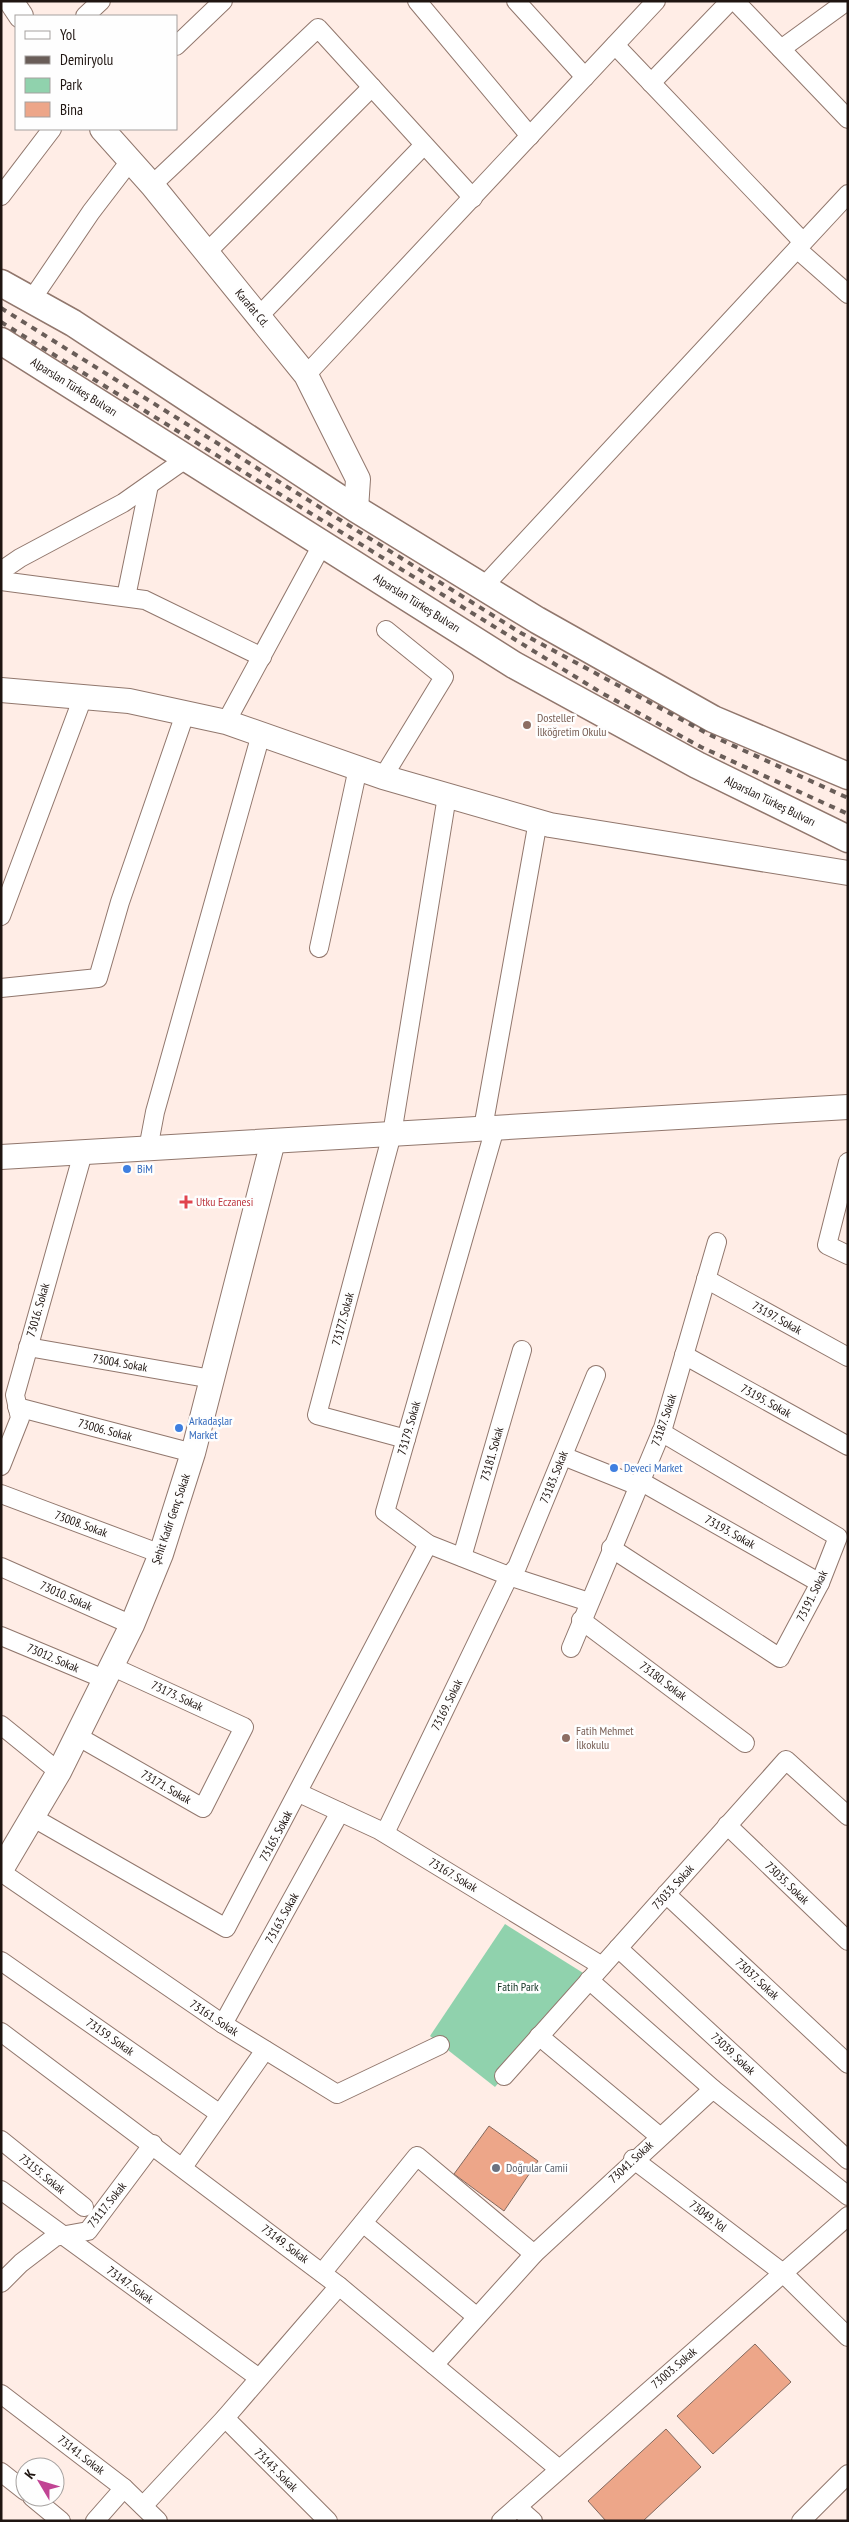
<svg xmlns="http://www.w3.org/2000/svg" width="849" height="2522" viewBox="0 0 849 2522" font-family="'PT Sans Narrow',sans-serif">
  <rect width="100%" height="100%" fill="#ffede6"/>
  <path fill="#90d2ad" d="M505,1924L588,1976L495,2087L430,2036Z"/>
  <g fill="#eda689" stroke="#82695f">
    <path d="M489,2126L538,2161L504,2211L454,2174Z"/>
    <path d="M755,2344L791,2382L713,2454L677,2416Z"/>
    <path d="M666,2429L701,2467L643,2521H606L588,2501Z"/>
  </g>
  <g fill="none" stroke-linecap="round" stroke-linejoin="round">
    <defs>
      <g id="street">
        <path d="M417,1L530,136"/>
        <path d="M516,1L585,77"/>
        <path d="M735,1L848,119"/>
        <path d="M85,16L101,1"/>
        <path d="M615,45L803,242"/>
        <path d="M176,46L223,1"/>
        <path d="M781,49L847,1"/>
        <path d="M651,83L730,1"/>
        <path d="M152,185L318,28L473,198"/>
        <path d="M1,196L52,129"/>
        <path d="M797,249L848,294"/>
        <path d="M206,253L372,87"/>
        <path d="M32,299L91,212L130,161"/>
        <path d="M259,316L424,145"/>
        <path d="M306,375L656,1"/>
        <path d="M1,571L20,558L123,503L187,458"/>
        <path d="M1,581L145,600L262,657"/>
        <path d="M484,586L848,194"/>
        <path d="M126,597L149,485"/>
        <path d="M226,722L323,543"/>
        <path d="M383,777L444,677L386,630"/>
        <path d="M1,916L83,697"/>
        <path d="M319,948L358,768"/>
        <path d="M1,988L98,978L120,902L185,714"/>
        <path d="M483,1128L538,821"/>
        <path d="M495,1128L385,1512L428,1544L509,1576L589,1602"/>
        <path d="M148,1149L155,1112L261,734"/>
        <path d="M848,1162L827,1245L848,1255"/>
        <path d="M706,1279L848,1357"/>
        <path d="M28,1347L212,1379"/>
        <path d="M684,1355L848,1446"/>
        <path d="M17,1407L193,1453"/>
        <path d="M406,1439L317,1415L392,1134L447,796"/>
        <path d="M563,1456L638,1486"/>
        <path d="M1,1466L20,1418L15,1395L83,1153"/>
        <path d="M640,1481L820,1583"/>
        <path d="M1,1494L161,1554"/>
        <path d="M611,1548L780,1658L820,1583L838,1537L661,1432"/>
        <path d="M462,1557L522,1350"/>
        <path d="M1,1567L132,1625"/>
        <path d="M581,1620L745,1743"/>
        <path d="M1,1636L104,1679"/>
        <path d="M571,1648L663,1428L717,1242"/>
        <path d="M1,1725L59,1772"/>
        <path d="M77,1736L203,1808L244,1727L111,1666"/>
        <path d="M299,1793L379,1830L602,1966"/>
        <path d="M32,1817L226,1928L428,1544"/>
        <path d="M727,1825L848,1941"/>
        <path d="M385,1833L509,1576L517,1567L596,1375"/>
        <path d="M1,1872L223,2024L337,2094L440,2045"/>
        <path d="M666,1894L848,2064"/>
        <path d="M618,1948L848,2160"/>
        <path d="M1,1961L220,2114"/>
        <path d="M589,1980L713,2089"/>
        <path d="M223,2024L340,1812"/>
        <path d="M1,2032L339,2286L559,2469"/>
        <path d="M539,2036L659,2136"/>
        <path d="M504,2076L786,1760L848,1816"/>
        <path d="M1,2140L84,2207"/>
        <path d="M633,2159L783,2273L848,2337"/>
        <path d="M183,2167L265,2050"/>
        <path d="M1,2190L259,2378"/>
        <path d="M363,2223L477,2317"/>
        <path d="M322,2273L417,2156L534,2254"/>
        <path d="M1,2283L21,2263L55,2237L88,2231L153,2144"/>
        <path d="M434,2365L534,2254L713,2089L848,2196"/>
        <path d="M1,2394L124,2488L158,2521"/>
        <path d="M225,2418L328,2521"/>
        <path d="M1,2472L25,2491"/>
        <path d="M32,2497L61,2521"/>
        <path d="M143,2506L225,2418L339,2286"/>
        <path d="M517,2507L533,2521"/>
        <path d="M95,2521L124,2488"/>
        <path d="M501,2521L848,2216"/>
        <path d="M801,2521L848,2474"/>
      </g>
      <g id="secondary">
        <path d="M11,1L21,16"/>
        <path d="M102,129L152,185L306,375L358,479L356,509"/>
        <path d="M1,690L129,701L226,722L383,777L550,825L848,873"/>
        <path d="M1,1157L848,1107"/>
        <path d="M1,1870L59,1772L132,1625L161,1554L193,1453L273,1141"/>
      </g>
      <g id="primary">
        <path d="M1,283L73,323L356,509L537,620L713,719L848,776"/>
        <path d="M1,341L514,665L697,765L848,839"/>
      </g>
    </defs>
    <use href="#street" stroke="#91776d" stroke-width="20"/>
    <use href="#secondary" stroke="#91776d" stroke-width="26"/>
    <use href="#primary" stroke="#91776d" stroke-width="29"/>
    <use href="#street" stroke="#fff" stroke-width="18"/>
    <use href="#secondary" stroke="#fff" stroke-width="24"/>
    <use href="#primary" stroke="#fff" stroke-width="26"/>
    <g stroke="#695d58" stroke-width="4" stroke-dasharray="6 6" stroke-linecap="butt">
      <path d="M1,308L521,633L710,735L848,798"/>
      <path d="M1,322L600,692L701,747L848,814"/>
    </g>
  </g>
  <g fill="#8d6e63" stroke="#fefefe" stroke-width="2">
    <circle cx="527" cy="725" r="5"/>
    <circle cx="566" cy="1738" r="5"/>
  </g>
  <g fill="#3f7fe0" stroke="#fefefe" stroke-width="2">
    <circle cx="127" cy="1169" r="5"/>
    <circle cx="179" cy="1428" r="5"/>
    <circle cx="614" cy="1468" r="5"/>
  </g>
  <path fill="#e0444e" stroke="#fefefe" stroke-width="2" d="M183.5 1194.5h5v5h5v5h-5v5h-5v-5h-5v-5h5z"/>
  <circle fill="#6b7280" stroke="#fefefe" stroke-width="2" cx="496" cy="2168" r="5"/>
  <g text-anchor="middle" stroke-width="5" stroke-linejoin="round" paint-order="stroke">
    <g font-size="12" fill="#1f1511" stroke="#fefefe">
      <text transform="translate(252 308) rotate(50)" y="4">Karafat Cd.</text>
      <text transform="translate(74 387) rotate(32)" y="4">Alparslan Türkeş Bulvarı</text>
      <text transform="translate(417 603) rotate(32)" y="4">Alparslan Türkeş Bulvarı</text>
      <text transform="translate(770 801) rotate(26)" y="4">Alparslan Türkeş Bulvarı</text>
      <text transform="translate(38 1310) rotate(-74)" y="4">73016. Sokak</text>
      <text transform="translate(777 1318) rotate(29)" y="4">73197. Sokak</text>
      <text transform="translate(343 1319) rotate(-75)" y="4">73177. Sokak</text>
      <text transform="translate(120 1363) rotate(10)" y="4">73004. Sokak</text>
      <text transform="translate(766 1401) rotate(29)" y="4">73195. Sokak</text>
      <text transform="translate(664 1420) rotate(-71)" y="4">73187. Sokak</text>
      <text transform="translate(409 1428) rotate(-74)" y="4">73179. Sokak</text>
      <text transform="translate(105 1430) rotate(15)" y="4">73006. Sokak</text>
      <text transform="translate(492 1454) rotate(-74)" y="4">73181. Sokak</text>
      <text transform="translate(554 1477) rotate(-68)" y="4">73183. Sokak</text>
      <text transform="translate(171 1519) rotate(-71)" y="4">Şehit Kadir Genç Sokak</text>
      <text transform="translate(81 1524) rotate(20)" y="4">73008. Sokak</text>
      <text transform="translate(730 1532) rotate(29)" y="4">73193. Sokak</text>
      <text transform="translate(66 1596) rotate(24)" y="4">73010. Sokak</text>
      <text transform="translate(812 1596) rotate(-64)" y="4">73191. Sokak</text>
      <text transform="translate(53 1658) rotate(23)" y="4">73012. Sokak</text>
      <text transform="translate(663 1681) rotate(37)" y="4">73180. Sokak</text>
      <text transform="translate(177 1696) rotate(25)" y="4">73173. Sokak</text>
      <text transform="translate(447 1705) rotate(-64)" y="4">73169. Sokak</text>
      <text transform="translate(166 1787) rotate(30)" y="4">73171. Sokak</text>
      <text transform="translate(276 1836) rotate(-62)" y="4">73165. Sokak</text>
      <text transform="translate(453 1875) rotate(31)" y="4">73167. Sokak</text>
      <text transform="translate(787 1883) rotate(44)" y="4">73035. Sokak</text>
      <text transform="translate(673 1887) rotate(-48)" y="4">73033. Sokak</text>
      <text transform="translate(282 1918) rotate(-61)" y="4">73163. Sokak</text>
      <text transform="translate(757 1979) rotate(43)" y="4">73037. Sokak</text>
      <text transform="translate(214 2018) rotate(33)" y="4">73161. Sokak</text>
      <text transform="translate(110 2037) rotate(35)" y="4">73159. Sokak</text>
      <text transform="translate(733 2054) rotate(43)" y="4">73039. Sokak</text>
      <text transform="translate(631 2162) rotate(-43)" y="4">73041. Sokak</text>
      <text transform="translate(42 2174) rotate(39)" y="4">73155. Sokak</text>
      <text transform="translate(107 2205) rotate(-52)" y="4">73117. Sokak</text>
      <text transform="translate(708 2216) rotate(37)" y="4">73049. Yol</text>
      <text transform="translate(285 2244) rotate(37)" y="4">73149. Sokak</text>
      <text transform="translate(130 2285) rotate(36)" y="4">73147. Sokak</text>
      <text transform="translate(674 2368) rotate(-41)" y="4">73003. Sokak</text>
      <text transform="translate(81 2455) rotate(38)" y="4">73141. Sokak</text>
      <text transform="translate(276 2470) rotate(45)" y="4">73143. Sokak</text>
    </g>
    <g font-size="12" fill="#785e54" stroke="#fefefe" text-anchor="start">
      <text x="537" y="722">Dosteller<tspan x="537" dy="14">İlköğretim Okulu</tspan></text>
      <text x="576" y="1735">Fatih Mehmet<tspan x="576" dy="14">İlkokulu</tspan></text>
    </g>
    <g font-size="12" fill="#366cbe" stroke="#fefefe" text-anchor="start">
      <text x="137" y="1173">BiM</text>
      <text x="189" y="1425">Arkadaşlar<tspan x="189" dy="14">Market</tspan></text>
      <text x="624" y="1472">Deveci Market</text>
    </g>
    <g font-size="12" fill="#be3a42" stroke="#fefefe" text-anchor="start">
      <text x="196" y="1206">Utku Eczanesi</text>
    </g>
    <g font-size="12" fill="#143525" stroke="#fefefe">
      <text x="518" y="1991">Fatih Park</text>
    </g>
    <g font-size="12" fill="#5b616d" stroke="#fefefe" text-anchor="start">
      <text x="506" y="2172">Doğrular Camii</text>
    </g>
  </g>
  <rect width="849" height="2522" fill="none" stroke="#1f1511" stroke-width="5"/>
  <rect x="15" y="15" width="162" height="115" fill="#fefefe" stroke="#a5a19f"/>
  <rect x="25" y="31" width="25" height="8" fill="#ffffff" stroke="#a5a19f"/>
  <text x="60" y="40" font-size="15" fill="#1f1511">Yol</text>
  <rect x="25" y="56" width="25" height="8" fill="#695d58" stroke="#a5a19f"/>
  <text x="60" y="65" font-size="15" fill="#1f1511">Demiryolu</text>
  <rect x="25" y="78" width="25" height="15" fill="#90d2ad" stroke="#a5a19f"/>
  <text x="60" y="90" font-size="15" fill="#1f1511">Park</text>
  <rect x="25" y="102" width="25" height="15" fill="#eda689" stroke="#a5a19f"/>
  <text x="60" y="115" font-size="15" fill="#1f1511">Bina</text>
  <g transform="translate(40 2482) rotate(308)"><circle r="24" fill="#fefefe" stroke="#a5a19f"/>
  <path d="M0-4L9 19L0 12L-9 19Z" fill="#c14494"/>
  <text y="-8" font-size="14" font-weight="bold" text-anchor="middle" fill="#1f1511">K</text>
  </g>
</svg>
